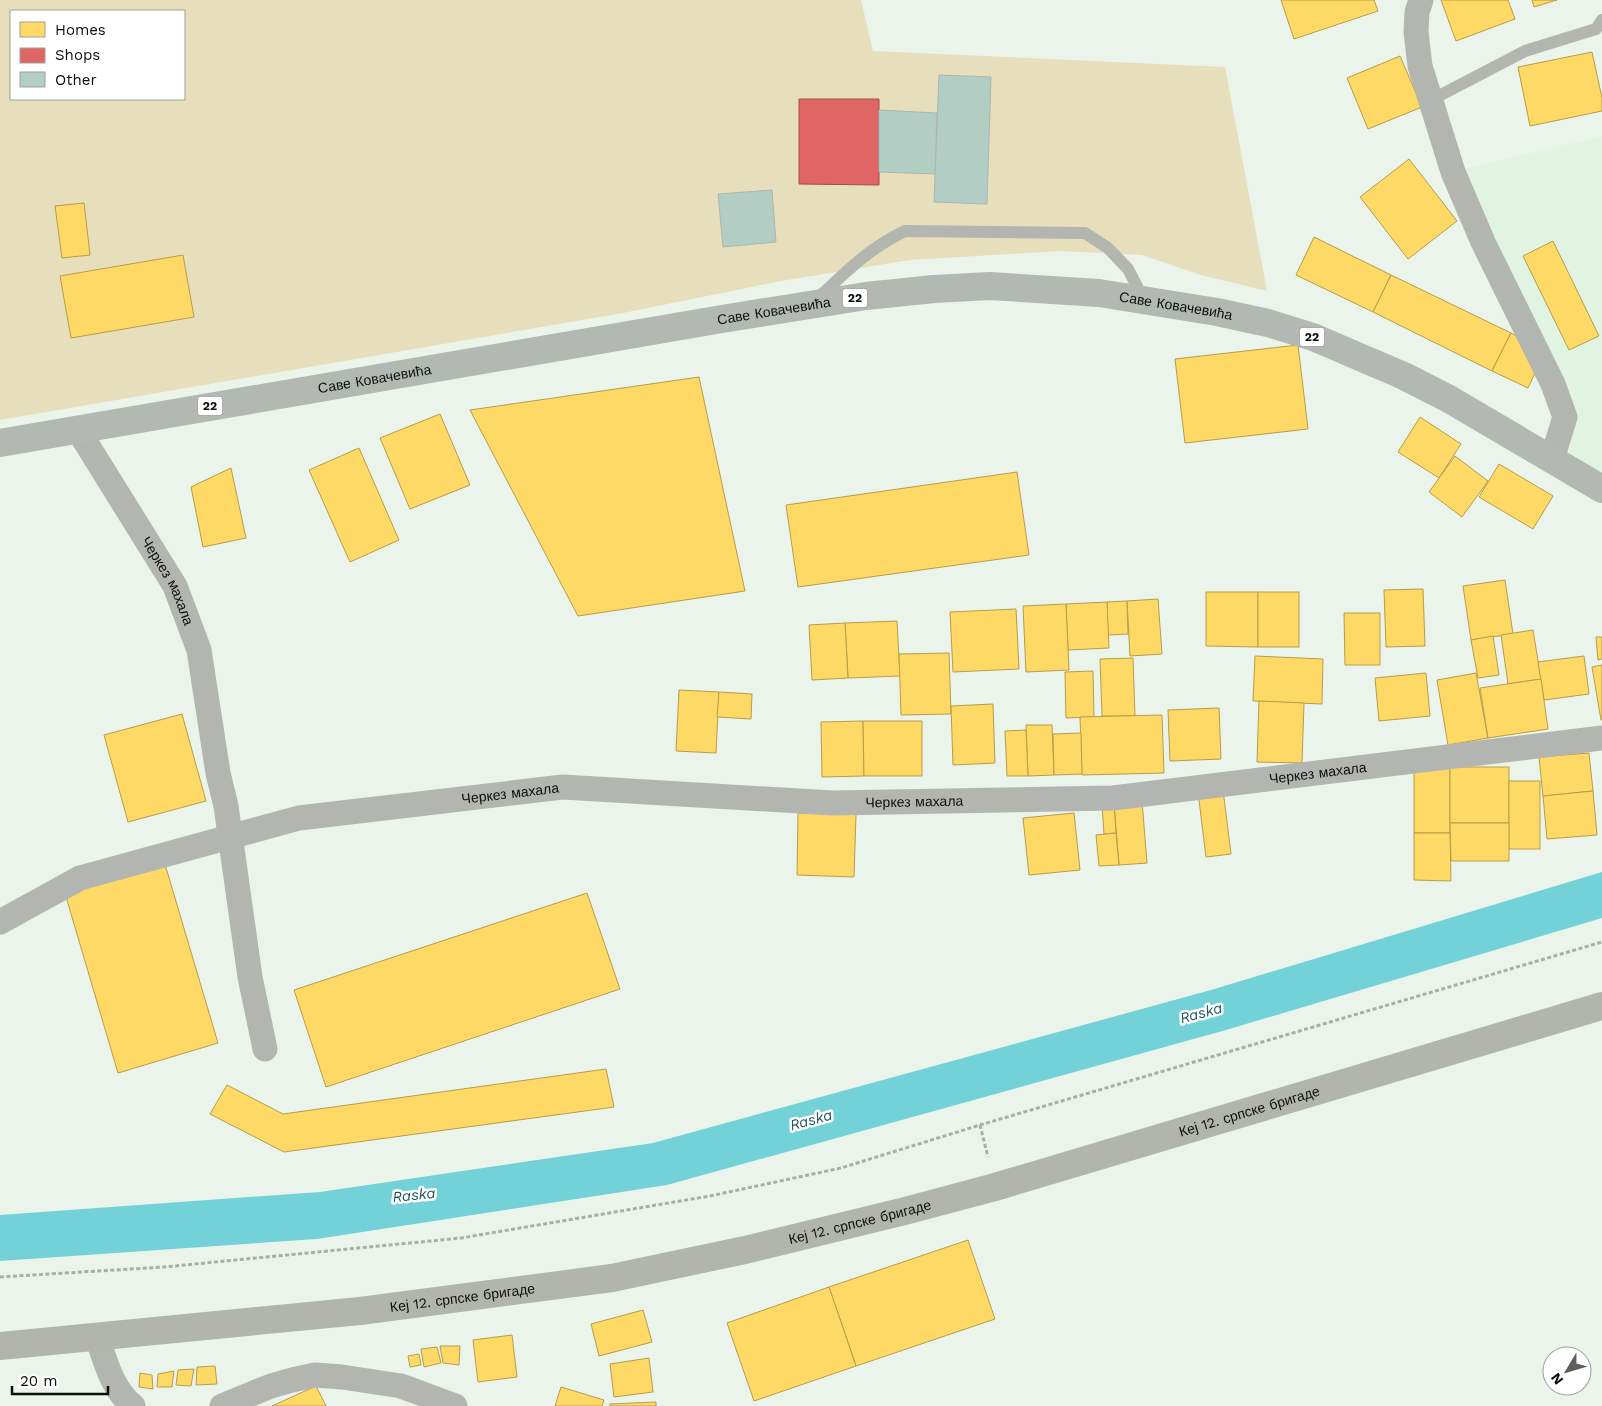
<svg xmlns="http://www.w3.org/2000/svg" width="1602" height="1406" viewBox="0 0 1602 1406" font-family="'Work Sans',sans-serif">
  <rect width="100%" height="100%" fill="#eaf4ea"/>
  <path fill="#e1f4e1" d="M1602,136V489L1552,459L1565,416L1453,172Z"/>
  <path fill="#e7dfbb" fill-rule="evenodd" d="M0,0H861L873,51L1225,67L1267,291L1201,275L1142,255L1060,251L910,260L781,281L623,313L0,420ZM11,11H184V99H11Z"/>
  <path fill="#72d2d8" d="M1602,872V918L1226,1030L667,1185L317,1239L0,1261V1215L320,1192L653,1143L1211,990Z"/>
  <g fill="#ffd966" stroke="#b59d4a">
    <path d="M1281,0H1374L1378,11L1294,39Z"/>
    <path d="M1441,0H1508L1515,19L1456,41Z"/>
    <path d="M1532,0H1557L1534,7Z"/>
    <path d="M1592,52L1602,98V111L1530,126L1518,67Z"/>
    <path d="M1400,56L1422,107L1368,129L1347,78Z"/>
    <path d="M1409,159L1457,221L1408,259L1360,197Z"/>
    <path d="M84,203L90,255L62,258L55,206Z"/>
    <path d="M1314,237L1391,275L1373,312L1296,275Z"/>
    <path d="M1553,241L1599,336L1569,350L1523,256Z"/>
    <path d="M183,255L194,317L71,338L60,276Z"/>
    <path d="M1391,275L1511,333L1492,371L1373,312Z"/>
    <path d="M1511,333L1523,340L1536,371L1528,388L1492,371Z"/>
    <path d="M1298,345L1308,429L1185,443L1175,359Z"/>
    <path d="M699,377L745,591L578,616L470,410Z"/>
    <path d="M440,414L470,485L410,509L380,438Z"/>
    <path d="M1420,417L1461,444L1439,478L1398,452Z"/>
    <path d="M359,448L399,540L350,562L309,470Z"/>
    <path d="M1455,456L1488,481L1462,517L1429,492Z"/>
    <path d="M1499,464L1553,496L1533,529L1479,497Z"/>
    <path d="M231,468L246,538L203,547L191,487Z"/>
    <path d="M1017,472L1029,555L798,587L786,505Z"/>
    <path d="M1505,580L1513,634L1471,640L1463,586Z"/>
    <path d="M1423,589L1425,646L1386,647L1384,590Z"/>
    <path d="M1206,592H1258V647L1206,646Z"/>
    <rect x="1258" y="592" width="41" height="55"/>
    <path d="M1158,599L1162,654L1130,656L1127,601Z"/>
    <path d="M1127,601L1128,634L1108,635L1107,602Z"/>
    <path d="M1107,602L1109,648L1068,650L1066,604Z"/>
    <path d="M1066,604L1069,670L1026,672L1023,606Z"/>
    <path d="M1016,609L1019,669L953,672L950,612Z"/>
    <path d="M1344,613H1380V665H1345Z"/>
    <path d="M897,621L900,676L848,678L845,623Z"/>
    <path d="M845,623L848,678L812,680L809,625Z"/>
    <path d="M1533,630L1541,679L1508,684L1501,635Z"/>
    <path d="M1493,636L1499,675L1478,678L1471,640Z"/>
    <path d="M1596,637H1602V659L1598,660Z"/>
    <path d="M949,653L951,714L901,715L899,654Z"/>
    <path d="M1255,656L1323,659L1322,704L1253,701Z"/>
    <path d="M1584,656L1589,694L1544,700L1538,662Z"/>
    <path d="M1133,658L1135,716H1102L1100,659Z"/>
    <path d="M1602,665V720H1601L1592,667Z"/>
    <path d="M1093,671L1094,717L1066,718L1065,672Z"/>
    <path d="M1426,673L1430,716L1379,721L1375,678Z"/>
    <path d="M1476,673L1488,738L1448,745L1437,680Z"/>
    <path d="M1541,679L1548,729L1488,738L1480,688Z"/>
    <path d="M679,690L719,692L716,753L676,751Z"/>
    <path d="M719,692L752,694L751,719L717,717Z"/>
    <path d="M1259,701L1304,703L1302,763L1257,762Z"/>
    <path d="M993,704L995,763L953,765L951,706Z"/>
    <path d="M1219,708L1221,759L1170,761L1168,710Z"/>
    <path d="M182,714L206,801L128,822L104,735Z"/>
    <path d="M1162,715L1164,773L1082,775L1080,717Z"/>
    <path d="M863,721L864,776L822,777L821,722Z"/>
    <path d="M863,721H922V776H864Z"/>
    <path d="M1026,725H1052L1054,775L1028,776Z"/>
    <path d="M1026,730L1028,776H1007L1005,731Z"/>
    <path d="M1081,733L1082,774L1054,775L1053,734Z"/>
    <path d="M1589,753L1593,791L1543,796L1539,757Z"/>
    <rect x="1414" y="767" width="36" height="66"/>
    <rect x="1450" y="767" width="59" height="56"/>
    <rect x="1509" y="781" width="31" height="68"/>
    <path d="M1223,790L1231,854L1206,857L1198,792Z"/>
    <path d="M1593,791L1597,835L1547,839L1543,796Z"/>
    <path d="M1142,801L1147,863L1119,865L1114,804Z"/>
    <path d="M1114,804L1116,833L1104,834L1102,805Z"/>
    <path d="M798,813L856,814L854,877L797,875Z"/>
    <path d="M1074,813L1080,870L1029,875L1023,818Z"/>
    <path d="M1450,823H1509V861H1451Z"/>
    <path d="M1116,833L1119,865L1099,866L1096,835Z"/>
    <path d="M1414,833H1450L1451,881L1414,880Z"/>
    <path d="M164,861L218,1043L118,1073L64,890Z"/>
    <path d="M587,893L620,989L326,1087L294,990Z"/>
    <path d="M606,1069L614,1107L284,1152L210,1114L227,1085L283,1114Z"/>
    <path d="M968,1240L995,1319L856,1366L829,1287Z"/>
    <path d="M829,1287L856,1366L754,1401L727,1323Z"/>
    <path d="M643,1310L652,1342L599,1356L591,1324Z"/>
    <path d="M512,1335L517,1377L478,1382L473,1340Z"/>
    <path d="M440,1346H460L459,1365L443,1363Z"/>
    <path d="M437,1347L441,1363L424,1367L421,1349Z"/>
    <path d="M419,1354L421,1365L410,1367L408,1356Z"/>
    <path d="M649,1358L653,1392L614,1397L610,1364Z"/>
    <path d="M215,1366L217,1384L196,1385L197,1367Z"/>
    <path d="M194,1369L191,1386L176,1385L178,1370Z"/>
    <path d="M174,1371L172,1387H157L158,1374Z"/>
    <path d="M140,1373L152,1375L153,1389L139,1387Z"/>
    <path d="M316,1386L326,1406H272Z"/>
    <path d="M561,1387L604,1400L602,1406H555Z"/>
    <path d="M656,1402V1406H610V1404Z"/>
  </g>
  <path fill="#e06666" stroke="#a04c4a" d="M799,99H879V185L799,184Z"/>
  <g fill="#b2cdc3" stroke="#acb6b0">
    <path d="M939,75L991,77L987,204L934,202Z"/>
    <path d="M879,110L937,113L935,174L879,172Z"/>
    <path d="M772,190L776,242L723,247L718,194Z"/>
  </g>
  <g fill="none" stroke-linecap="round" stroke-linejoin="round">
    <g stroke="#aaaea9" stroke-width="3" stroke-dasharray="4 2.5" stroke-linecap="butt">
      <path d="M980,1125L988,1157"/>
      <path d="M0,1277L164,1267L461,1238L710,1196L841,1168L980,1125L1602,942"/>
    </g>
    <g stroke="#b3b6b0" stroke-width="12">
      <path d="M1431,100L1525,51L1596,29L1602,20"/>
      <path d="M817,299C846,272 869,248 905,231L1085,233L1108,248L1128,269L1144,300"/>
    </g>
    <g stroke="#b3b6b0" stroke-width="25">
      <path d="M1421,0L1417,12L1416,32L1420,66L1453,172L1483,242L1553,384L1565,417L1552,459"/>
      <path id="s1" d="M78,430L175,586L199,650L218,773L226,806L250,977L265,1049"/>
      <path id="s2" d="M0,922L80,878L299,818L563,787L833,803L1113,798L1602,738"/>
      <path d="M97,1336C105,1361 112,1389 133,1406"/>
      <path d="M222,1406L271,1386L292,1380L315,1375L342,1377L401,1386L455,1406"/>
    </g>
    <path stroke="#b1b5ae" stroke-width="28" id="s3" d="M0,1346L360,1311L612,1278L745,1250L905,1211L995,1187L1602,1006"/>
    <path stroke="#b3b8b2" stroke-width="28" id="s4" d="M0,443L722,319L866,296L934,289L990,286L1099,293L1217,312L1268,323L1313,337L1404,376L1449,399L1602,489"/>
  </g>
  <g text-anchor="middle" stroke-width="5" stroke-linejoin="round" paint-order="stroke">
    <g fill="#fff" stroke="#535854" stroke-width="1">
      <rect x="842.5" y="288.5" width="25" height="19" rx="4"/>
      <rect x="1299.5" y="327.5" width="25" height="19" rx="4"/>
      <rect x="197.5" y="396.5" width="25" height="19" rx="4"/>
    </g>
    <g font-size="12" font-weight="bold" fill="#09100a">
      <text x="855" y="302">22</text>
      <text x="1312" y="341">22</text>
      <text x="210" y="410">22</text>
    </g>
    <g font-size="14" fill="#09100a" stroke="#fff">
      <text dy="5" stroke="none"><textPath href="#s4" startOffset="1190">Саве Ковачевића</textPath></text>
      <text dy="5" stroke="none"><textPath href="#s4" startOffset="785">Саве Ковачевића</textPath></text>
      <text dy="5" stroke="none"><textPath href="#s4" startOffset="380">Саве Ковачевића</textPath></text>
      <text dy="5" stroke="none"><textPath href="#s1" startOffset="176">Черкез махала</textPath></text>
      <text dy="5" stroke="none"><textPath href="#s2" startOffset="1341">Черкез махала</textPath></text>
      <text dy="5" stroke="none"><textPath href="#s2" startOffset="531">Черкез махала</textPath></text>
      <text dy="5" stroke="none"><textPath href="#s2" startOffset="936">Черкез махала</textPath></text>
      <text dy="5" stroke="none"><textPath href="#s3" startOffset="1275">Кеј 12. српске бригаде</textPath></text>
      <text dy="5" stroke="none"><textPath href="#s3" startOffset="870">Кеј 12. српске бригаде</textPath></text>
      <text dy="5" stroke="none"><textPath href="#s3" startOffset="465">Кеј 12. српске бригаде</textPath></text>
    </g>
    <g font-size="15" font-style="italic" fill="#21575d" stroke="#fff">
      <text transform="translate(1201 1013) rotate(-15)" y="5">Raska</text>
      <text transform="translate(811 1120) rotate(-15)" y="5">Raska</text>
      <text transform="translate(414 1195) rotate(-6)" y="5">Raska</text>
    </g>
  </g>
  <rect x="10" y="10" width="175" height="90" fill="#ffffff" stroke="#9d9f9d"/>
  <rect x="20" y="22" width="25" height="15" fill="#ffd966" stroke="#9d9f9d"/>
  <text x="55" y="35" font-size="15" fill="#09100a">Homes</text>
  <rect x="20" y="48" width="25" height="15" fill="#e06666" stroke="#9d9f9d"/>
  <text x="55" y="60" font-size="15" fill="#09100a">Shops</text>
  <rect x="20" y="72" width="25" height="15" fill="#b2cdc3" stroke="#9d9f9d"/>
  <text x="55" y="85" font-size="15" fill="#09100a">Other</text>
  <g transform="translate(1567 1371) rotate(232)"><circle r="24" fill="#ffffff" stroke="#9d9f9d"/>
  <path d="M0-4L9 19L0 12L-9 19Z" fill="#586058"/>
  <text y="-8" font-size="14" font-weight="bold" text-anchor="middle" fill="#09100a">N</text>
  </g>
  <path d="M12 1386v8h96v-8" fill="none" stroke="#09100a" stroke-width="2.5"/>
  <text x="20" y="1386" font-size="15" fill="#09100a" stroke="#ffffff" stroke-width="4" paint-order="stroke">20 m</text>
</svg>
